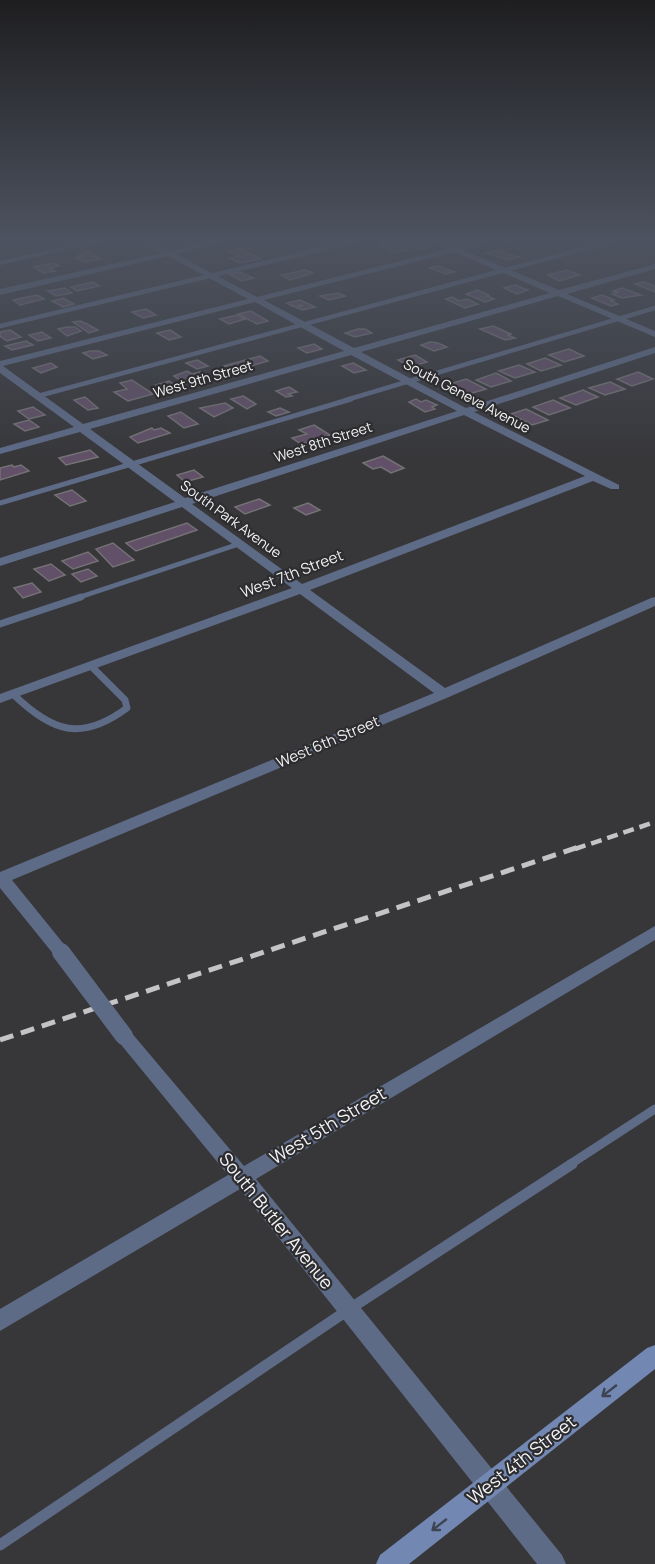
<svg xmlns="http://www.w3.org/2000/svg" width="655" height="1564" viewBox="0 0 655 1564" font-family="Manrope,sans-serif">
  <rect width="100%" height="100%" fill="#37373a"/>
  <g fill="#615067" stroke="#747275" stroke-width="1.5">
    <path d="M419,242L430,247L419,250L403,243Z"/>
    <path d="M386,245L392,247L399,245L409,250L396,253L381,246Z"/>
    <path d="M240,249L261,259L240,263L229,258L239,256L229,251Z"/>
    <path d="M497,250L507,254L520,257L509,260L486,253Z"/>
    <path d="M88,252L100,259L84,262L76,258L84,256L79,254Z"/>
    <path d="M54,263L59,266L50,268L55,271L43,273L34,267Z"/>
    <path d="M439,266L454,272L445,274L430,268Z"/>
    <path d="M305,270L313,273L290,280L281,275Z"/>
    <path d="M566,270L580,275L559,281L548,275Z"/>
    <path d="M239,272L246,275L254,278L242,281L229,274Z"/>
    <path d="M93,282L99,286L77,291L71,287Z"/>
    <path d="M644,282L655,286V292L635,284Z"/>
    <path d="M515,285L528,290L517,294L504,288Z"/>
    <path d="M65,288L72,293L56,296L48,291Z"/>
    <path d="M622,288L641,295L622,298L612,294L618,292L613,291Z"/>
    <path d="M477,290L489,295L487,296L494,299L485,302L466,294Z"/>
    <path d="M338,293L345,296L329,300L320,296Z"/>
    <path d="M37,295L44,299L20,305L13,300Z"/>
    <path d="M602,295L614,300L611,301L618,304L611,306L592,298Z"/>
    <path d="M452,297L459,301L467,299L478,304L465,308L446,299Z"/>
    <path d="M63,298L74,304L63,307L52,301Z"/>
    <path d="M300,300L315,307L302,310L297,308L302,306L300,305L294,307L287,303Z"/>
    <path d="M146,309L156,315L143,318L132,312Z"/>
    <path d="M251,311L268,321L257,324L238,314Z"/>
    <path d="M237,315L245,319L229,324L220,319Z"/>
    <path d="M80,321L87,324L98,330L89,333L73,322Z"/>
    <path d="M493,326L511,334L508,335L515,338L505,340L480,329Z"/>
    <path d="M67,327H75L81,331L67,336L58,329Z"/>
    <path d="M358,329H365L372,333L355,337L345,333Z"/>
    <path d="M10,330L21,337L7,341L0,336V332Z"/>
    <path d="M170,330L181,337L169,340L157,333Z"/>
    <path d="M42,332L51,338L38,341L29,335Z"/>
    <path d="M26,341L33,345L12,350L5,346Z"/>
    <path d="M430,342L438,343L447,347L434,351L421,345Z"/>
    <path d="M314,344L322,349L307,353L298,348Z"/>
    <path d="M569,349L584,356L564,362L549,355Z"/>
    <path d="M90,351H99L107,355L93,359L83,353Z"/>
    <path d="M415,355L427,362L410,367L398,360Z"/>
    <path d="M260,356L268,361L233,371L224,366Z"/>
    <path d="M545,358L561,365L541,371L527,364Z"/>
    <path d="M197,360L208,366L197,369L186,363Z"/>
    <path d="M51,363L57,367L41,373L33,368Z"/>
    <path d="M353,363L366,370L354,373L342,366Z"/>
    <path d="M519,365L535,372L515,378L499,371Z"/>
    <path d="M187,371L192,374L200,372L207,376L184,383L174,376Z"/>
    <path d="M638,372L653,379L632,386L617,379Z"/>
    <path d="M496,373L511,381L491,387L476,380Z"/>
    <path d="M466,379L486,389L469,394L450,384Z"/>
    <path d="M132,380L153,394L128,401L114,392L127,389L120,383Z"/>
    <path d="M169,381L178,387L164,391L156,385Z"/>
    <path d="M610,382L625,389L605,395L589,388Z"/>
    <path d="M289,387L297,392L288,394L292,396L286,397L276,391Z"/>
    <path d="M583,390L598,397L576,405L560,398Z"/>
    <path d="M243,396L256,404L247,409L231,399Z"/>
    <path d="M85,397L98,408L88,410L74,400Z"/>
    <path d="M416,399L421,402L426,400L437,405L432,407L435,409L425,412L409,402Z"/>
    <path d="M553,400L570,408L549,415L533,407Z"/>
    <path d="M225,403L233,408L214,417L200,408Z"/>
    <path d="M33,407L45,415L29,419L18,411Z"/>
    <path d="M280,408L289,412L276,416L268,412Z"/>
    <path d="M526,409L548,420L532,425L511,414Z"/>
    <path d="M181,412L198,424L184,428L168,416Z"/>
    <path d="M29,420L39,427L25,431L14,424Z"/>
    <path d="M314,425L330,435L321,438L325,439L301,444L292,438L307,434L299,430Z"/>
    <path d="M152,428L154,430L161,428L170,433L138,443L130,437Z"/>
    <path d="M90,450L98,457L66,465L59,458Z"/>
    <path d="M383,456L404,468L391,473L381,467L373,469L363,463Z"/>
    <path d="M12,465L14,467L21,465L29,471L0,480V468Z"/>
    <path d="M194,470L203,477L185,482L177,475Z"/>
    <path d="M72,490L86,501L70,506L55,495Z"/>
    <path d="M259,499L270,505L245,514L235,507Z"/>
    <path d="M308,503L320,510L306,515L294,508Z"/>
    <path d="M187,523L197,530L136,551L126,543Z"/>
    <path d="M113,543L134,560L113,567L96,549Z"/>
    <path d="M88,552L98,561L73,569L62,561Z"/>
    <path d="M51,564L65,575L49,581L34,569Z"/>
    <path d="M88,569L97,576L81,582L72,574Z"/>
    <path d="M32,583L41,592L23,598L14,588Z"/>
  </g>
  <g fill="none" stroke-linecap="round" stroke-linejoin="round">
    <g stroke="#5e6b87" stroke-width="4.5">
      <path d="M0,326L352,242"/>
      <path d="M38,396L609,242"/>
      <path d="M346,400L655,308"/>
    </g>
    <g stroke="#5e6b87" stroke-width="5">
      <path d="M0,503L351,399"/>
      <path d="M77,598L239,544"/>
    </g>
    <g stroke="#5e6b87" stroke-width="7">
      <path d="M0,624L81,597"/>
      <path d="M13,694C52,732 81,742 127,708L125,700L91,666"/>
    </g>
    <path stroke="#5e6b87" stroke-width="9" d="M569,1165L655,1109"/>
    <path stroke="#5e6b87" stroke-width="11" d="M0,1545L348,1310L572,1164"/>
    <g fill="#5e6b87" fill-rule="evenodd">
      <path d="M85,242H102L0,265V261Z"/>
      <path d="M143,242H154L170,251L206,242H222L176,254L257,297L447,249L433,242C442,242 450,247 458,246C468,245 477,242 488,242L462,250L559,290L655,264V269L567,294L655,331V337L558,296L361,352L466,408L655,347V353L474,412L619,485V489H611L593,481L310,590L445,688L651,598L655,597V606L449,697L12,880L67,948L70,952L67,956H55L0,888V872L434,693L300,594L0,703V694L292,588L182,507L0,566V558L175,502L80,432L0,454V448L74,427L0,373V361L248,299L168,256L0,295V289L161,253ZM454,252L550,293L354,348L264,300ZM255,302L344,351L83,424L3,366ZM351,355L457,411L185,498L90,429ZM464,415L585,476L302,584L192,504Z"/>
      <path d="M655,926V940L256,1179L562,1555L566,1564H537L240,1189L0,1331V1309L228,1175L118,1041L115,1036L118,1031L124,1029L130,1031L244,1166Z"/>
    </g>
    <path fill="#7387b3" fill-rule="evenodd" d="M655,1345V1369L409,1564H376L380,1555L647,1348Z"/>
    <path stroke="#c4c4c6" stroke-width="4.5" stroke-dasharray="11 6" stroke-linecap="butt" d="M575,849L655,822"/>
    <path stroke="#c4c4c6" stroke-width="5" stroke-dasharray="14 8" stroke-linecap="butt" d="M0,1040L579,847"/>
    <path stroke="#5e6b87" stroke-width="18" d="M61,952L124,1036"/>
  </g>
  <defs><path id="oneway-shaft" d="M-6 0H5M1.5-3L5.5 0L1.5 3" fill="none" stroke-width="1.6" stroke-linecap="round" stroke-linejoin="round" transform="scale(1.5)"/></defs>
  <g stroke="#3e4451">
    <use href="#oneway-shaft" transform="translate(609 1391) rotate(142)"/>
    <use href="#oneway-shaft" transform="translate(439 1525) rotate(142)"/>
  </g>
  <linearGradient id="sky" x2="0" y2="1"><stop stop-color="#1e1e20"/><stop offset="0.52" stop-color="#4d5360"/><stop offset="1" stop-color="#4d5360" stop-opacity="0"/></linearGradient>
  <rect width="655" height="461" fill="url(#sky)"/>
  <g text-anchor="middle" stroke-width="4.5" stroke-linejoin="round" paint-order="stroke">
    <g font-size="14" fill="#f3f3f5" stroke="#2d2d30">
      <text transform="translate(203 379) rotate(-16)" y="5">West 9th Street</text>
      <text transform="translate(467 396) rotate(28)" y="5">South Geneva Avenue</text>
      <text transform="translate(323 442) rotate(-18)" y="5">West 8th Street</text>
      <text transform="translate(231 519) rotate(36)" y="5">South Park Avenue</text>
    </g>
    <g font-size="15" fill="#f3f3f5" stroke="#2d2d30">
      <text transform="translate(292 574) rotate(-21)" y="5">West 7th Street</text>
      <text transform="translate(328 742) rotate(-23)" y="5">West 6th Street</text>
    </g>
    <g font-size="18" fill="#f3f3f5" stroke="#2d2d30">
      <text transform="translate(328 1126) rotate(-31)" y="6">West 5th Street</text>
      <text transform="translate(276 1221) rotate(51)" y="6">South Butler Avenue</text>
      <text transform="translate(522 1460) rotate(-38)" y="6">West 4th Street</text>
    </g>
  </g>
</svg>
